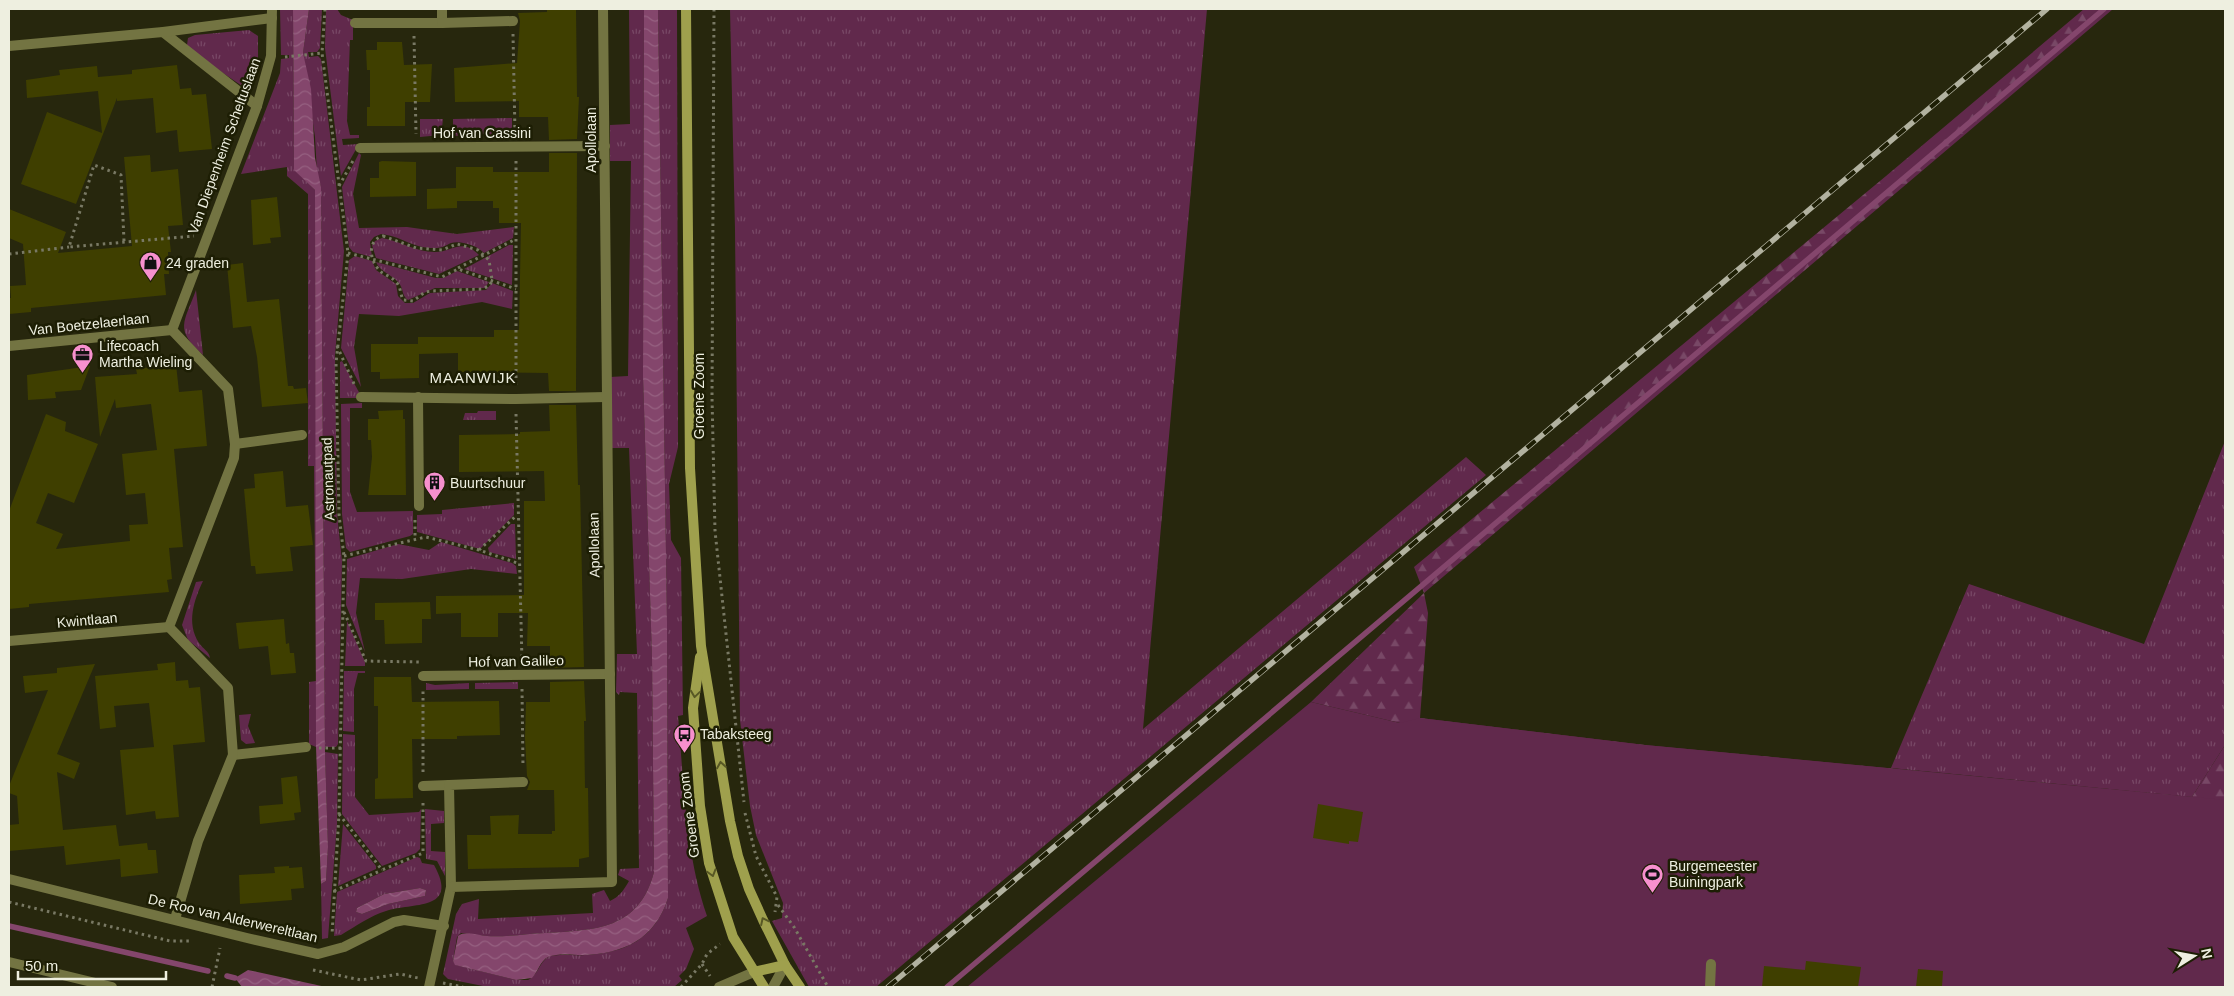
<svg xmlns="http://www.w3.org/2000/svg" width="2234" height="996" viewBox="0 0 2234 996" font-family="Arial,sans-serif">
  <defs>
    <pattern id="grass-tufts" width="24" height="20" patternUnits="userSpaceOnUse" patternTransform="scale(1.25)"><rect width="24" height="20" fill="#61294c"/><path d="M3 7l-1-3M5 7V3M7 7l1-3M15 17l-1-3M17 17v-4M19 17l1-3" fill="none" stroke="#784866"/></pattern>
    <pattern id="forest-firs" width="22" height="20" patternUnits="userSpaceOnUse" patternTransform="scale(1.25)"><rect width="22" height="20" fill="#61294c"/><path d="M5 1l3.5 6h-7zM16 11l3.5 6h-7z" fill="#784866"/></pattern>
    <pattern id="water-waves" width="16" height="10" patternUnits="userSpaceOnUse" patternTransform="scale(1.25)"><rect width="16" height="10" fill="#84466c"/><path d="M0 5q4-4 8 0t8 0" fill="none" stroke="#966181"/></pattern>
  </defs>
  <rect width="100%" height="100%" fill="#27270d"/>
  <g fill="url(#grass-tufts)" fill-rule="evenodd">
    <path d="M280,9H293L294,169L315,190L317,681L316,747L309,744V682L316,681L314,466H308V194L287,176V167L241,174L280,73L281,59L289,58V55H281Z"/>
    <path d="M309,9H322L320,48L317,52H308L309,57L318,56L321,59L344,251L335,355L337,514L342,561L338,744L336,747H325L321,187L317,173L315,137L303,53Z"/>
    <path d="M326,9H337L341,15L353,20V40H350L347,121L350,135H359V138L342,139L343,145L359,144L341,176L325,48Z"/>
    <path d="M629,9H644L643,377L652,657L654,872C639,930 595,930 545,933C526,934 506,937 487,936C479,936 470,933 461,933L457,937L453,961L456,965L516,980H528C539,975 539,961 550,956C562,954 573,956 585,955C625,953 655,939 668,898L667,622L658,9H677L678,447L669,484L671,540L681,558L683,715L678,716C684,783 685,852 707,916L686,928L694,949L686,969L679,976L682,980L674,987H488L448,979L443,974L456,914L462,904L479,899L478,919L593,913L592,894L604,890L610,901C619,897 624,890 629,881L618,875L620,869L639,868L637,693L620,692L619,695L616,692L617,654H637L629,448H611V450L608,448L607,376L610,374V377L628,376L631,161H610V125L630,124Z"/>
    <path d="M730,9H1207L1143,729L1466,457L1486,475L876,987H809L772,921L782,918L783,903L756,835L750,806L740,720L735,229Z"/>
    <path d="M249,30L258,36V68L248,90L192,52L187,45L188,38L195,35Z"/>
    <path d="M512,118V136H485V134L453,136V119Z"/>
    <path d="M420,119H443L441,135L420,137Z"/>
    <path d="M359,153L361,155L353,194L359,228L407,227L457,234L514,227L513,238L484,253C478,246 461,240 451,243C446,245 443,248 437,248C412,249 402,236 381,234L374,237L370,242L372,257L353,252L349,247L342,187Z"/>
    <path d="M382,238C401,241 415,252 435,252C452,252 462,237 479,255L439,274L376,258L372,245L375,241Z"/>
    <path d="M509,245H513L512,285L464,269Z"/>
    <path d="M355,256L372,261L376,270L396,284L398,296L405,303H413L430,293L486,290L492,283L513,291L512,309L482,302L399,316L359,314L354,347L361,387L341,348L349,260Z"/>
    <path d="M376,262L436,278H443L457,271L489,282L485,288H435L408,300C401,295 404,288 398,282C391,274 380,272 376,262Z"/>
    <path d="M196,290L203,355C174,329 184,323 196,290Z"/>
    <path d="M342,361L361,396V398H340V362Z"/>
    <path d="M362,403V408H350V492L357,512L413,511V534L410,536L350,552L346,548L342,514L341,404Z"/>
    <path d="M478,411H496V420H463L465,413H477Z"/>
    <path d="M2225,441V745L2192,797L1891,768L1969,584L2144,644Z"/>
    <path d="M514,503V515L480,549L417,532V515L442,514V510Z"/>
    <path d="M511,524H515L516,559L489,552L488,548Z"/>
    <path d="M441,542L512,563L516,566L517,574L471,569L402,579L360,578L356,613L365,652L346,605L347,559L398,544L429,550Z"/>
    <path d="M203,581C194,600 186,623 199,643C203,649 209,651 210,658L188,640L182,625L196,582Z"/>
    <path d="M347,621L365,662V666H345Z"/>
    <path d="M344,671H365V673H358L354,689V732L343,731Z"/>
    <path d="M518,682V689H475V683Z"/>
    <path d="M426,683L435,685L469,683V689L426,690Z"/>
    <path d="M251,714L248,726L255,743L246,744L241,740L239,715Z"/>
    <path d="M343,734L355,735V797L369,815L419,812L421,809L420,849L416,853L382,866L342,814Z"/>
    <path d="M325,752L338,754L337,824L328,938L322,939L321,884L326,881L328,847Z"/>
    <path d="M425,809L444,811V823L431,824V851L445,852V876L437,861L426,859Z"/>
    <path d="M343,824L376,866V869L338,886Z"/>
    <path d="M417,857L420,858L422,863L434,865C460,912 412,902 386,911C370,916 356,926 341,935L334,936L337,892ZM420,888L426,890L425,896L388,904L362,914L356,912L357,908L384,894Z"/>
  </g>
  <path fill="url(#forest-firs)" d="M2084,9H2113L1424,593L1428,613L1420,718L1645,745L2192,797L2225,745V819L1400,723L1311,702L1424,593L1414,567L1886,176Z"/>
  <path fill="#61294c" d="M1311,702L1400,723L1420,718L1645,745L2225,800V987H967Z"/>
  <g fill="url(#water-waves)">
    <path d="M293,9H309L303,53L311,89L315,158L321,187L325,752L328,847L326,881L321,884L316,747L315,190L294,170Z"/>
    <path d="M644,9H658L667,622L668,898C655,939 624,954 582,955C572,955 558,953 548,957C540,961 538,972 532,978L516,980L455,965L453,961L458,936C465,930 479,936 487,936C506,937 526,934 545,933C595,930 639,930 654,872L652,657L643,377Z"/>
    <path d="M420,888L426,890L425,896L388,904L362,914L356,912L357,908L384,894Z"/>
    <path d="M248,970L326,987H242L235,978Z"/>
  </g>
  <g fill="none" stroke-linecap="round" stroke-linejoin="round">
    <g stroke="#84466c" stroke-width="5.5">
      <path d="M9,926L208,971"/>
      <path d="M227,976L235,978"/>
      <path d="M947,987L2104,9"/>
    </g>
  </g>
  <g fill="#3f3f00">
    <path d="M547,9H576L577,97H579L577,139L549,140L548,117H519V101L455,102L454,68L517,63L520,21L518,13L547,12Z"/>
    <path d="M377,42H402L404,65L432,64L430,102H405V126H367V107H370V70H367L366,50H377Z"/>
    <path d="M177,65L180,89L191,88L192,95L206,94L212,149L179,152L177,130L156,133L153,98L117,101V98L76,204L21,184L47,112L102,133L98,91L27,98L26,80L60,75L59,70L97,66L98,77L132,74V70Z"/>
    <path d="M549,153H577L576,391H549L548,373L458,372V353L419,354V378L380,379V372H371V344H418V337H494V330H519L521,223H499V208H493V201H457V208L427,209V189L456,188V167H493V172H549Z"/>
    <path d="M150,155L151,172L178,169L183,225L168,226L171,252H168L169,274H164L166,295L31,308V312L9,314V298H11L10,286L26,285L23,244L9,238V209L66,232L58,253L132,246L124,157Z"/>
    <path d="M382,161L416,162V196L370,197V178H379V162Z"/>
    <path d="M277,197L281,237L270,238L271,243L253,245L251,200Z"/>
    <path d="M243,263L247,302L279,299L288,386H293L294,389L306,388L308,403L262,407L257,357L251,326L233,328L227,265Z"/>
    <path d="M176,364L179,392L202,390L207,446L174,449L183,547L169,548L172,579L167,580L169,592L29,604V607L9,609V511L46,414L66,422L65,431L98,444L74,503L48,493L36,523L63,534L56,549L130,541L129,525L148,524L145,493L126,495L122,454L157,450L151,404L116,408L115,399L100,437L95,377L137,374L136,369Z"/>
    <path d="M90,366L81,390L55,392L56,398L28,400L27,375Z"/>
    <path d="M549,405H576L578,485H580L584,667L550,668V646H527L528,613H498V637H461V613L436,614V596L524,595V501H545L544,471L459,472V435L520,434V432L550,431Z"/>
    <path d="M403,410V419H405L406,495H368L372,457L371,440H368V419H379L378,411Z"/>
    <path d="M283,471L286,507L308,505L313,545L290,547L293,571L256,574L255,566H251L244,489L255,488L254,474Z"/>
    <path d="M430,602L431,619H422V643L385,644L384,620H375V603Z"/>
    <path d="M284,619L286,644L289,643L290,653H294L296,673L271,675L268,646L239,649L236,623Z"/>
    <path d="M175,662L176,681L188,680L189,688L200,687L205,742L173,745L179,817L156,819L155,811L126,815L120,750L154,747L149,703L114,706L116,727L100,729L95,676L158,670L157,664Z"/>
    <path d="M95,664L57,754L80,763L74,779L57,772L63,830L116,825L119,846L147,843L148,850H156L158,873L121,877L120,859L66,865L64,846L9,851V825L19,824L17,796L9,793V786L48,690L25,693L23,676L57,673V668Z"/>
    <path d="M374,677H411L412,702L499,701L500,735L457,736V739H412L413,798L375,799V779L378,778V706H374Z"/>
    <path d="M584,681L586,721H584L585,788H588L589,857L579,859V867L468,869L467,835H491L490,816L519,815L518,834H552V831H555L554,790H527L530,782L527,776L525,738L526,702H550V682Z"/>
    <path d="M297,776L301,812L294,813L295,820L260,824L259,806L283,804L281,778Z"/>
    <path d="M1318,804L1363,812L1358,842L1349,841V844L1313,838Z"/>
    <path d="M289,866V868L302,867L304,888L291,889L292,900L240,904L239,875L275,873L274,867Z"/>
    <path d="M1806,961L1861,967L1858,987H1762L1764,966L1805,970Z"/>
    <path d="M1918,969L1943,971L1942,987H1916Z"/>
  </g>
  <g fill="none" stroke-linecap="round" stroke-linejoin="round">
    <g stroke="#797964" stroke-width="3" stroke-dasharray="2.5 4" stroke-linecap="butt">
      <path d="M325,9L322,53L348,253L336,363L339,515L344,556L339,814L332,935"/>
      <path d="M714,9L712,397L715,531L744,802"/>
      <path d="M513,34L515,133"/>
      <path d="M414,36L416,134"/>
      <path d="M285,57L322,53"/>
      <path d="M516,161V385"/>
      <path d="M339,186L354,159"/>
      <path d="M383,236L416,248L442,250L457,244L478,250L489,260L492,280L490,285L483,289L432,291L425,292L413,301L403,300C400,293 401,287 396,282C391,276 384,275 380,271C369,260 367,240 383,236Z"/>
      <path d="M124,241L121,175L94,165L69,247L194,236"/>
      <path d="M348,253L442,277L458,269L516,289"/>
      <path d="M9,254L69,247"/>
      <path d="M458,268L516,239"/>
      <path d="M337,346L355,386"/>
      <path d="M516,414L522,662"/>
      <path d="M415,520V539"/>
      <path d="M479,550L517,515"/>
      <path d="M344,556L426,537L479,550L520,564"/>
      <path d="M344,612L366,661L419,662"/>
      <path d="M522,689L523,767"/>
      <path d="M319,748H341"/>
      <path d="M423,772V689"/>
      <path d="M745,813L756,856L777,897L775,912"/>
      <path d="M339,814L382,870L423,853V799"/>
      <path d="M334,891L382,870"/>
      <path d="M9,902L170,941H191"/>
      <path d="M778,905L794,927L828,987"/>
      <path d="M702,964L710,976"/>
      <path d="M313,970L361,980L400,974L418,978"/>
      <path d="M443,983L463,987"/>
      <path d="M212,987L220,948"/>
      <path d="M681,987L702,964L707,954L720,944"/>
    </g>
    <g stroke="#737442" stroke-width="10">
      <path d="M418,397L419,506"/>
      <path d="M235,444L302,435"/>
      <path d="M233,755L306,747"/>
      <path d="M423,786L449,785"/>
      <path d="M451,887L449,785L523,782"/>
      <path d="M1710,987L1711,964"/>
    </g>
    <g stroke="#737442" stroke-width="10">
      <path d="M355,23H442V9"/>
      <path d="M442,23L513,21"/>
      <path d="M163,32L257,106"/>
      <path d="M9,46L163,32L272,18"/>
      <path d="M360,148L605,146"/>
      <path d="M9,346L172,330"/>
      <path d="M361,397L516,399L606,397"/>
      <path d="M9,641L169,627"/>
      <path d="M423,676L610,674"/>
      <path d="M9,879L247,938L318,954L344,947L394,922L404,920L444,926"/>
      <path d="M175,919L198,841L233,755L228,688L169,627L234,458L235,444L228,389L172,330L257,106L271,56L272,9"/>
      <path d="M9,962L112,987"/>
      <path d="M429,987L451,887L612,882L603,9"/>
    </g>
    <g stroke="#737442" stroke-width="10">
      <path d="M719,987L754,972"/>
      <path d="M773,987L785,965"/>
    </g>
    <g stroke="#9fa04d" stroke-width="10">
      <path d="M686,9L690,468L701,646L730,821L738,856L749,889L763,920L785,965L800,987"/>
      <path d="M700,657L693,708L700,806L709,863L733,937L764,987"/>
      <path d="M754,972L785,965"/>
    </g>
    <defs>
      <path id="rail" d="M888,987L2047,9"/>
    </defs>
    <use href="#rail" stroke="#b2b2a0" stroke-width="5.5"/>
    <use href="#rail" stroke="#1d1e04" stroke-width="4" stroke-dasharray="11" stroke-linecap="butt"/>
  </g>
  <defs><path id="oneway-chevron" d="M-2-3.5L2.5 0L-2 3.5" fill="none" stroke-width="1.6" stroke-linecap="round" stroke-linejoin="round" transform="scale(1.25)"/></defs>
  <g stroke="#585825">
    <use href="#oneway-chevron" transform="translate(695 694) rotate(98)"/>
    <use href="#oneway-chevron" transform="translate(721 765) rotate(-99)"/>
    <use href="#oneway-chevron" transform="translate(712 873) rotate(74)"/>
    <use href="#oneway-chevron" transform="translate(764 921) rotate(-116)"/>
  </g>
  <defs>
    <symbol id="shop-pin" viewBox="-11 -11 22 30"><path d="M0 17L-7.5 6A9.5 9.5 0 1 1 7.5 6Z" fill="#f790ce" stroke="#1d1e04"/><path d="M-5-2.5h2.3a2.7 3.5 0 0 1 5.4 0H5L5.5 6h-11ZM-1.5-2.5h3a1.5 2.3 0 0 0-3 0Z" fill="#111"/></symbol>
    <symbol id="office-pin" viewBox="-11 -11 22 30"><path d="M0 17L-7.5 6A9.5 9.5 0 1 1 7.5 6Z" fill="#f790ce" stroke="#1d1e04"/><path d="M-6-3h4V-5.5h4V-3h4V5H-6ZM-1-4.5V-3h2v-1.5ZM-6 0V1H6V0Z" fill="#111"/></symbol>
    <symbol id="building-pin" viewBox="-11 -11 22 30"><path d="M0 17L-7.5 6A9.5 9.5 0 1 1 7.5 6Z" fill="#f790ce" stroke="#1d1e04"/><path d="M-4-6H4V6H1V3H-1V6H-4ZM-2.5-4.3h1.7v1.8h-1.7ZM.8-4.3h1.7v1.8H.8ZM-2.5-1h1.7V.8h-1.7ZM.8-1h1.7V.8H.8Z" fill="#111"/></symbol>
    <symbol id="bus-pin" viewBox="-11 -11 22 30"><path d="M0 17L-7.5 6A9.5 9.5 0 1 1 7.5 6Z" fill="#f790ce" stroke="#1d1e04"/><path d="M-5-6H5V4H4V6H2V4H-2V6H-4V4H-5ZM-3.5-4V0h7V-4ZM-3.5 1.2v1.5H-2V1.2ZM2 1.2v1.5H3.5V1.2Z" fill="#111"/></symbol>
    <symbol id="stadium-pin" viewBox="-11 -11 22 30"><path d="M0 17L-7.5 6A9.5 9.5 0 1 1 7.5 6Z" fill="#f790ce" stroke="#1d1e04"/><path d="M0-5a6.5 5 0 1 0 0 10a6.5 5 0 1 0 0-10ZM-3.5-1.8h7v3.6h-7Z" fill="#111"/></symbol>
  </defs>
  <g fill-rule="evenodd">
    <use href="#shop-pin" x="138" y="250" width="25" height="34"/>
    <use href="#office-pin" x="70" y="342" width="25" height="34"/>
    <use href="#building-pin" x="422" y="470" width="25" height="34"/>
    <use href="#bus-pin" x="672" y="722" width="25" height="34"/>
    <use href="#stadium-pin" x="1640" y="862" width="25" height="34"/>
  </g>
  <g text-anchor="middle" stroke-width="5" stroke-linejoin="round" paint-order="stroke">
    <g font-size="14" fill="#eeefe0" stroke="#1d1e04">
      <text x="482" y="138">Hof van Cassini</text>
      <text transform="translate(591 140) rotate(-90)" y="5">Apollolaan</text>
      <text transform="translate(224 146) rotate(-70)" y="5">Van Diepenheim Scheltuslaan</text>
      <text transform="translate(89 324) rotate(-6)" y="5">Van Boetzelaerlaan</text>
      <text transform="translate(699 396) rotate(-90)" y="5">Groene Zoom</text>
      <text transform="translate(328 479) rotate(-92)" y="5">Astronautpad</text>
      <text transform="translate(594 545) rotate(-91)" y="5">Apollolaan</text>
      <text transform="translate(87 620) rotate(-5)" y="5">Kwintlaan</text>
      <text transform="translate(516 661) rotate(-1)" y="5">Hof van Galileo</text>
      <text transform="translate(689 815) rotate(-97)" y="5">Groene Zoom</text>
      <text transform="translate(233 918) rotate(13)" y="5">De Roo van Alderwereltlaan</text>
    </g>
    <g font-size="14" fill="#eeefe0" stroke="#1d1e04" text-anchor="start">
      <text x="166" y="268">24 graden</text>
      <text x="99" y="351">Lifecoach<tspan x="99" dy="16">Martha Wieling</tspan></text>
      <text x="450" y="488">Buurtschuur</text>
      <text x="700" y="739">Tabaksteeg</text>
      <text x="1669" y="871">Burgemeester<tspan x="1669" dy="16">Buiningpark</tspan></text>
    </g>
    <g font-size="15" letter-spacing="1" fill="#eeefe0" stroke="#1d1e04">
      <text x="473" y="383">MAANWIJK</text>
    </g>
  </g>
  <rect width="2234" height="996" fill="none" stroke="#eeefe0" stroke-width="20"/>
  <g transform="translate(2194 956) rotate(79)" stroke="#1d1e04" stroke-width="4" paint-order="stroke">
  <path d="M0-4L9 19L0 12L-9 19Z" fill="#eeefe0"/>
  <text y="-8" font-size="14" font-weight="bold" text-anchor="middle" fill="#eeefe0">N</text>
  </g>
  <path d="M18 971v8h148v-8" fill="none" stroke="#eeefe0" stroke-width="2.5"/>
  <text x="25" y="971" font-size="15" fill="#eeefe0" stroke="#1d1e04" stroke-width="4" paint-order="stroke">50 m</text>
</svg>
